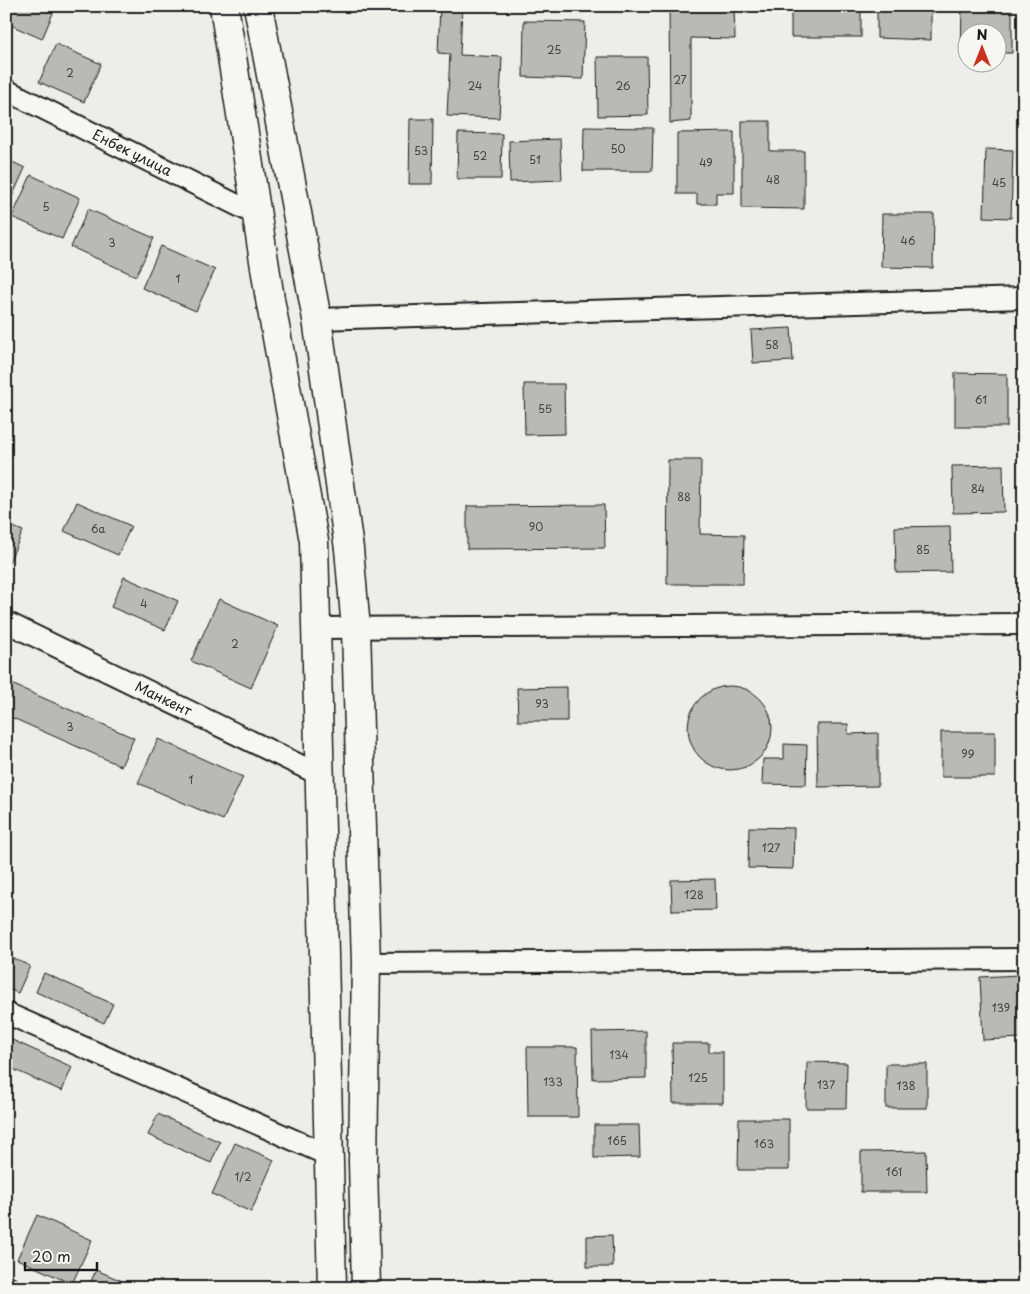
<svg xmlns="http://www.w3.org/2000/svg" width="1030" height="1294" viewBox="0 0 1030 1294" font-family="'Playpen Sans',sans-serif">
  <rect width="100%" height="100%" fill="#edede9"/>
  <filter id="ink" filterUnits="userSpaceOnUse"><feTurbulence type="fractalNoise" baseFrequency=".02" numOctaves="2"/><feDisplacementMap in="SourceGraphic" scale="10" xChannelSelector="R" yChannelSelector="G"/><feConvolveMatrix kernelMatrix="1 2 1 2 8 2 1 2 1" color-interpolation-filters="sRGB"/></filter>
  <g filter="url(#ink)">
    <g fill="#b9b9b6" stroke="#1c1c1c">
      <path d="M6,6H56L42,39L6,23Z"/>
      <path d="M440,6H462L460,55L502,57L499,118L447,116L450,54L438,53Z"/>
      <path d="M669,6H734L735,39L691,38V121L670,123Z"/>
      <rect x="791" y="6" width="70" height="31"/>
      <path d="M877,6H931V40L877,38Z"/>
      <path d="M962,6H1012V53H998V32H968V52H961Z"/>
      <path d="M524,21L585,22L583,79L523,77Z"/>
      <path d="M56,44L101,64L84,102L39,82Z"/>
      <path d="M597,57H647L648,115L598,116Z"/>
      <path d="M410,119H433L432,184H409Z"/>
      <path d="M742,121H770V151H804V209L742,208Z"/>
      <path d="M584,127L653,128L652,171H583Z"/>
      <path d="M734,132V193H716V204H697V194H677V133Z"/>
      <path d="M458,133L502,134L501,179H457Z"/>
      <path d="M560,139L562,180L510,182L509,141Z"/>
      <path d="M986,149L1013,150L1011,218L984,217Z"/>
      <path d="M6,159L25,168L8,206H6Z"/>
      <path d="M31,175L80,198L62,239L12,217Z"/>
      <path d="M88,209L154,238L136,276L71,247Z"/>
      <path d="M882,214H934L933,268L881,267Z"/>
      <path d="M161,246L215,270L196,311L142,288Z"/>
      <path d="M791,328L793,361L753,363L751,330Z"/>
      <path d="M955,373L1007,374V427H955Z"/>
      <path d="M524,384H564L565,434L525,435Z"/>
      <path d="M668,460H701L700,534L744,535L743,584H667Z"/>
      <path d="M1003,465L1004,512L953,513L952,466Z"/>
      <path d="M77,502L131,526L118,555L64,531Z"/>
      <path d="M604,505L605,548L467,549V506Z"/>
      <path d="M6,524L23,531L6,569Z"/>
      <path d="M950,526L951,572L896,573L895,527Z"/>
      <path d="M124,577L178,601L165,630L111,607Z"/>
      <path d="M219,599L278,626L251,688L191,661Z"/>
      <path d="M7,682L134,738L121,766L6,715Z"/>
      <circle cx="730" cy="728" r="42"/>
      <path d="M567,687V721H518L517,688Z"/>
      <path d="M817,724H848V734L878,733V786L818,787Z"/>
      <rect x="941" y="732" width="54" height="45"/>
      <path d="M158,739L243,777L223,820L138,783Z"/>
      <path d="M784,744L807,745L806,785L762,784L763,759H784Z"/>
      <path d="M749,827L794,828L793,869L748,868Z"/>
      <path d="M715,879L716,910L672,911L671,880Z"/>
      <path d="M6,955L30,966L18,993L6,988Z"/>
      <path d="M44,973L113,1004L104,1023L36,992Z"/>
      <path d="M1019,975L1022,1038L983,1040L980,977Z"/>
      <path d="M646,1031V1078L593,1079L592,1032Z"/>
      <path d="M10,1039L72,1067L62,1091L6,1066V1049Z"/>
      <path d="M672,1043H709V1052H723V1103H673Z"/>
      <path d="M527,1047H577L578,1117H528Z"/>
      <path d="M807,1062L847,1063L846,1108H806Z"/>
      <rect x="886" y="1064" width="41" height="44"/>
      <path d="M158,1114L220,1142L211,1163L148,1135Z"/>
      <path d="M739,1119H789V1170H738Z"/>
      <path d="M594,1125H639L640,1157L594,1158Z"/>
      <path d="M235,1143L274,1160L251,1212L212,1194Z"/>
      <path d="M926,1151L927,1192H861V1152Z"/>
      <path d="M37,1215L92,1240L72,1284L17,1259Z"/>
      <path d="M612,1235L613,1267H587V1236Z"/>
      <path d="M96,1270L139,1288H88Z"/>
    </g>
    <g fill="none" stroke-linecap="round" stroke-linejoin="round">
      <defs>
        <g id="street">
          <path id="s1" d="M6,90L259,216"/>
          <path d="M317,319L1024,298"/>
          <path id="s2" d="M6,622L320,775"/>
          <path d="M315,628L1024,624"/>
          <path d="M366,963L1024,959"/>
          <path d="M6,1013L330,1156"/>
          <path d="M6,1286L9,1288"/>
        </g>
        <g id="secondary">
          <path d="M224,6L270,299L314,541L332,1288"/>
          <path d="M258,6L317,319L349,549L356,629L366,963L363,1162L366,1288"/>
        </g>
      </defs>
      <use href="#street" stroke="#1c1c1c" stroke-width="24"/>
      <use href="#secondary" stroke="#1c1c1c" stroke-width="31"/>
      <use href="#street" stroke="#f6f6f2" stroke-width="20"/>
      <use href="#secondary" stroke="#f6f6f2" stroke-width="28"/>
    </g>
  </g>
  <g text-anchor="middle" stroke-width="5" stroke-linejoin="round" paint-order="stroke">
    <g font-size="11" fill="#434342">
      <text x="554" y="54">25</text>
      <text x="70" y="77">2</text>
      <text x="680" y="84">27</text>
      <text x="475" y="90">24</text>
      <text x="623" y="90">26</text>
      <text x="618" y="153">50</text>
      <text x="421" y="155">53</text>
      <text x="480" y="160">52</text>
      <text x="535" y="164">51</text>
      <text x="706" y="167">49</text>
      <text x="773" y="184">48</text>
      <text x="999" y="187">45</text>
      <text x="46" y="211">5</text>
      <text x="908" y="245">46</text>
      <text x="112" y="247">3</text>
      <text x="178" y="283">1</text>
      <text x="772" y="349">58</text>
      <text x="981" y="404">61</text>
      <text x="545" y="413">55</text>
      <text x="978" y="493">84</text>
      <text x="684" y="501">88</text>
      <text x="536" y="531">90</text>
      <text x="98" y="533">6а</text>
      <text x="923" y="554">85</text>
      <text x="144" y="608">4</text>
      <text x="235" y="648">2</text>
      <text x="542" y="708">93</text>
      <text x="70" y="731">3</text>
      <text x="968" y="758">99</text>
      <text x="191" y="784">1</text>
      <text x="771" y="852">127</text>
      <text x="694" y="899">128</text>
      <text x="1001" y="1012">139</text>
      <text x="619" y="1059">134</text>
      <text x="698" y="1082">125</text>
      <text x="553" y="1086">133</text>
      <text x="826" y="1089">137</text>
      <text x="906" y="1090">138</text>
      <text x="617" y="1145">165</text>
      <text x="764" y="1148">163</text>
      <text x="894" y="1176">161</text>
      <text x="243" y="1181">1/2</text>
    </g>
    <g font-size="14" fill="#1c1c1c" stroke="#f6f6f2">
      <text dy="5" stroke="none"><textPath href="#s1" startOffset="141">Енбек улица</textPath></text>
      <text dy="5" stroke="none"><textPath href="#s2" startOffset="175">Манкент</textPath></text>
    </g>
  </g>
  <rect width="1030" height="1294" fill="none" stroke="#f6f6f2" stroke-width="25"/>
  <rect x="12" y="12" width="1005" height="1269" fill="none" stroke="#1c1c1c" stroke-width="2" filter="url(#ink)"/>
  <g transform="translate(982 48)"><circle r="24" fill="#f6f6f2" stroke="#9f9f9c"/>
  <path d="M0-4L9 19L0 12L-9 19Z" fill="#c8321e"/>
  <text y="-8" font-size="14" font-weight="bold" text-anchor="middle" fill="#1c1c1c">N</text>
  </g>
  <path d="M25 1262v8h72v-8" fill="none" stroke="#1c1c1c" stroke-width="2.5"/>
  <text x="32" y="1262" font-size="15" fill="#1c1c1c" stroke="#f6f6f2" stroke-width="4" paint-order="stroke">20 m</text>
</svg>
